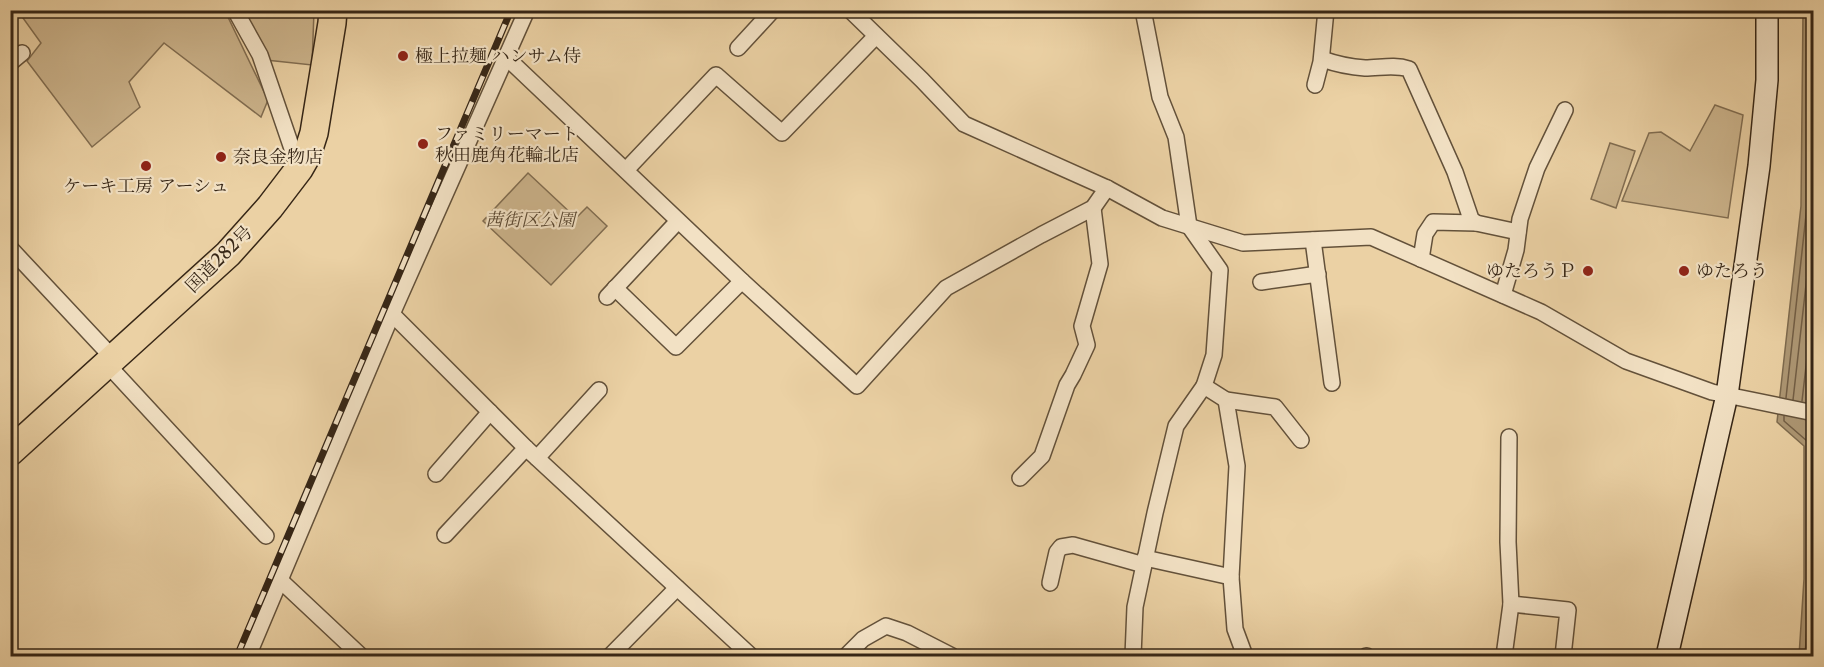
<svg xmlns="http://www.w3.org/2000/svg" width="1824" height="667" viewBox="0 0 1824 667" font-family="'Libre Caslon Text','Noto Serif JP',serif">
  <rect width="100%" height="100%" fill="#ebd1a4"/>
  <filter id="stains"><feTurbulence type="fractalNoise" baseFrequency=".00333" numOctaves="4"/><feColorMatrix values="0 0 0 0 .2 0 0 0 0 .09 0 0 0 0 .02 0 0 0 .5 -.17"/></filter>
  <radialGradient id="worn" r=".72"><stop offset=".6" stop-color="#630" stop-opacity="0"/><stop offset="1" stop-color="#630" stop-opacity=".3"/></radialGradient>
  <g fill="#ccb48c" stroke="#816d51" stroke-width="1.5">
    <path d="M28,10L225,11L268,100L261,117L164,43L129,82L140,107L92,147L27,61L41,43L23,18Z"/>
    <path d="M239,11H314L312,65L266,60Z"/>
    <path d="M1715,105L1743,115L1728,218L1622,201L1649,133L1661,132L1690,151Z"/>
    <path d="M1610,143L1635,151L1616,208L1591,199Z"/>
    <path d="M528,173L576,218L587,207L607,226L551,285L483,221Z"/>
  </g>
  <path fill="#ad9774" stroke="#7d6a4e" stroke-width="1.5" d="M1803,11H1813V656H1799L1804,579V446L1777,422L1801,206Z"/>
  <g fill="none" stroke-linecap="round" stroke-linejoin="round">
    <g stroke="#725e45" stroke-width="1.5">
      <path d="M1786,398L1807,206L1809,10"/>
      <path d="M1793,400L1814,214"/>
      <path d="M1802,401L1814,297"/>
      <path d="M1784,416V421L1807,441L1810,446V580L1805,656"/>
    </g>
    <defs>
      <g id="street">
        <path d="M235,10L260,55L299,169"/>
        <path d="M850,10L922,80L964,124L1107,188L1162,218L1243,243L1371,237L1541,312L1626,361L1712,392L1814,413"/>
        <path d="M1143,10L1160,97L1176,137L1189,226L1220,270L1214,355L1204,386L1226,400L1275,407L1301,440"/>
        <path d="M738,48L773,10"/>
        <path d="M507,58L742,281L857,386L946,288L1041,235L1093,208L1107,188"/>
        <path d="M1322,59C1336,64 1350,67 1365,68C1380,68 1394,64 1409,69L1455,172L1471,219L1476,223L1518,232"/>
        <path d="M10,63L22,53"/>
        <path d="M1315,85L1321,62L1326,10"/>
        <path d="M626,170L716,75L782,133L876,36"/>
        <path d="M1313,240L1332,383"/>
        <path d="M10,248L113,358"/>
        <path d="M1421,259L1425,234L1433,222L1476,223"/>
        <path d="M1261,282L1318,274"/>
        <path d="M615,288L676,347L742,281"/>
        <path d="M1503,295L1516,250L1520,219L1537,168L1565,110"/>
        <path d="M607,297L678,221"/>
        <path d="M392,314L526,448L751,656"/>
        <path d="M107,364L266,536"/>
        <path d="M1226,400L1237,466L1231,577L1235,629L1245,656"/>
        <path d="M537,458L599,390"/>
        <path d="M436,474L490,412"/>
        <path d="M1020,478L1042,456L1067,385L1073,375L1087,345L1082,326L1100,264L1093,208"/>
        <path d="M445,535L526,448"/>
        <path d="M1145,558L1231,577"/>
        <path d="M281,581L361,656"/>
        <path d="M1050,583L1057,552L1061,547L1073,545L1144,565"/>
        <path d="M1511,604L1568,610L1563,656"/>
        <path d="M611,655L677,588"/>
        <path d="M248,656L392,314L527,10"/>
        <path d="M846,656L863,639L886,626L907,633L952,656"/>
        <path d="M1133,656L1135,607L1155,513L1176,426L1204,386"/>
        <path d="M1366,656H1367"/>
        <path d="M1504,656L1511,604L1508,542L1509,437"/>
      </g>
      <path id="secondary" d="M1667,656L1727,395L1759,166L1767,80V10"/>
      <path id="highway" d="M10,452L228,254L270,207L299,169L307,155L314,133L332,23L333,10"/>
    </defs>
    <use href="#street" stroke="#63513a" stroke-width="18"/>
    <use href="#secondary" stroke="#362616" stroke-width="24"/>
    <use href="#highway" stroke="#362616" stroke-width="30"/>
    <use href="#street" stroke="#f2e1c4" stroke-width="15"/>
    <use href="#secondary" stroke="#f2e1c4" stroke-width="21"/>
    <use href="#highway" stroke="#ebd1a4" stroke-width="27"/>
    <defs>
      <path id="rail" d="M237,656L511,10"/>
    </defs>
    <use href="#rail" stroke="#362616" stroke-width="7"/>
    <use href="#rail" stroke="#f2e1c4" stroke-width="4.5" stroke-dasharray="14" stroke-linecap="butt"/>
  </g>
  <g fill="#8f2418" stroke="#f2e1c4" stroke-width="2">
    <circle cx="403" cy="56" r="6"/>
    <circle cx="423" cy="144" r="6"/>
    <circle cx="221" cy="157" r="6"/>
    <circle cx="146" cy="166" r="6"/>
    <circle cx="1588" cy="271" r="6"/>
    <circle cx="1684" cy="271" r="6"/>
  </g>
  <g text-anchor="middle" stroke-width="4.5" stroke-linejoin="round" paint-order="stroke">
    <g font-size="18" fill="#362616" stroke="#f2e1c4" text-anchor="start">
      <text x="415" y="62">極上拉麺 ハンサム侍</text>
      <text x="435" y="140">ファミリーマート<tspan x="435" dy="21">秋田鹿角花輪北店</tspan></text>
      <text x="233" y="163">奈良金物店</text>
      <text x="146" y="192" text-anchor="middle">ケーキ工房 アーシュ</text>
      <text x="1576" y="277" text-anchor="end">ゆたろうＰ</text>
      <text x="1696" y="277">ゆたろう</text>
    </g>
    <g font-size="18" font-style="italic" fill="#5c4a34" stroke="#f2e1c4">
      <text x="530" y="226">茜街区公園</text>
    </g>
    <g font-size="18" fill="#362616" stroke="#f2e1c4">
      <text transform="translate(219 259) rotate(-45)" y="6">国道282号</text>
    </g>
  </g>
  <rect width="1824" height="667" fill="none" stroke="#ebd1a4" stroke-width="36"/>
  <rect x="12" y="12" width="1800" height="643" fill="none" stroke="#362616" stroke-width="3"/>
  <rect x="18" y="18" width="1788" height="631" fill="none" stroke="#362616" stroke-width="1.5"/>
  <rect width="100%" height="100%" filter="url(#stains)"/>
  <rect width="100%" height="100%" fill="url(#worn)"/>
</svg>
